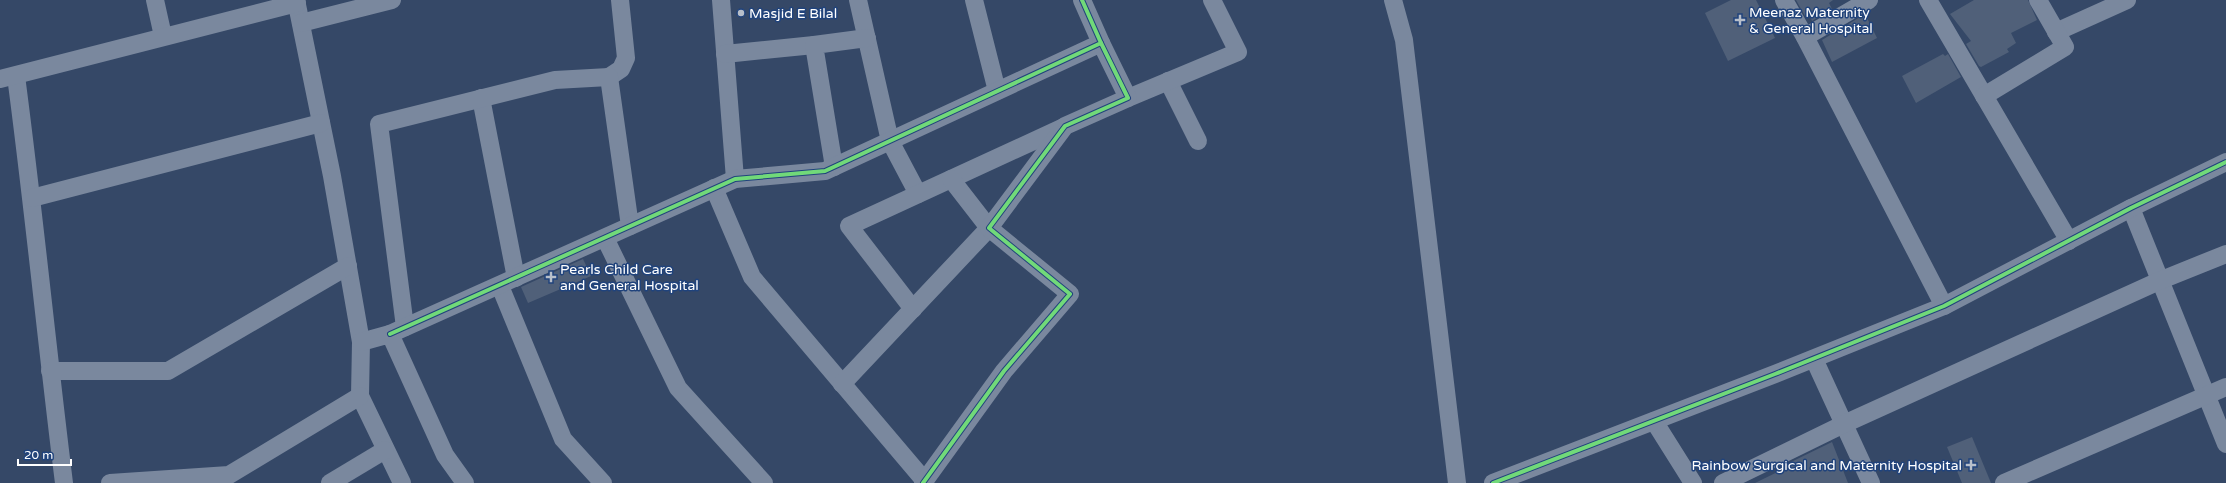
<svg xmlns="http://www.w3.org/2000/svg" width="2226" height="483" viewBox="0 0 2226 483" font-family="'Varela Round',sans-serif">
  <rect width="100%" height="100%" fill="#354867"/>
  <g fill="#506079">
    <path d="M1731,0H1756L1775,38L1728,61L1705,13Z"/>
    <path d="M1796,0H1833L1829,3L1832,9L1812,21L1809,14L1805,16Z"/>
    <path d="M1974,0H2028L2037,20L2011,33L2016,43L2007,49L2009,52L1981,67L1979,66L1966,44L1971,41L1950,14Z"/>
    <path d="M1865,14L1877,38L1832,62L1822,40Z"/>
    <path d="M1943,54L1945,56L1948,54L1961,77L1916,103L1902,76Z"/>
    <path d="M583,259L591,276L528,303L521,287Z"/>
    <path d="M1972,437L1991,483H1962L1947,447Z"/>
    <path d="M1832,442L1848,483H1755L1792,465L1791,462Z"/>
  </g>
  <g fill="none" stroke-linecap="round" stroke-linejoin="round">
    <g stroke="#7a889e" stroke-width="18">
      <path d="M155,0L163,36"/>
      <path d="M296,0L332,176L361,342L360,396L402,483"/>
      <path d="M721,0L735,179"/>
      <path d="M858,0L890,141L918,194"/>
      <path d="M974,0L997,91"/>
      <path d="M1393,0L1404,40L1457,483"/>
      <path d="M1784,0L1805,37L1944,306"/>
      <path d="M1928,0L2069,241"/>
      <path d="M301,23L392,0"/>
      <path d="M2056,32L2127,0"/>
      <path d="M1805,37L1869,0"/>
      <path d="M725,54L814,45"/>
      <path d="M16,76C34,212 47,347 64,483"/>
      <path d="M609,77L621,69L626,58L620,0"/>
      <path d="M0,79L297,3"/>
      <path d="M1168,81L1198,141"/>
      <path d="M1984,96L2065,47L2038,0"/>
      <path d="M481,98L516,278"/>
      <path d="M1128,98L1238,52L1212,0"/>
      <path d="M834,167L814,45L867,38"/>
      <path d="M714,188L752,277L924,480"/>
      <path d="M32,198L321,123"/>
      <path d="M2131,208L2226,444"/>
      <path d="M605,238L678,388L764,483"/>
      <path d="M500,286L563,439L603,483"/>
      <path d="M913,309L849,226L1064,127"/>
      <path d="M405,327L379,124L555,80L609,77L630,226"/>
      <path d="M390,334L735,179L825,171L1101,43L1082,0"/>
      <path d="M361,342L390,334L445,455L465,483"/>
      <path d="M1814,359L1871,483"/>
      <path d="M50,371H168L348,266"/>
      <path d="M842,384L989,228L951,179"/>
      <path d="M1654,421L1693,483"/>
      <path d="M110,483L229,475L360,396"/>
      <path d="M330,483L385,450"/>
      <path d="M923,483L1004,371L1070,294L989,228L1065,126L1128,98L1101,43"/>
      <path d="M1493,483L1775,374L1944,306L2131,208L2226,162"/>
      <path d="M1723,483L1844,424L2159,281L2226,254"/>
      <path d="M2004,483L2226,387"/>
    </g>
    <defs>
      <g id="cycleway">
        <path d="M390,334L735,179L825,171L1101,43L1082,0"/>
        <path d="M923,483L1004,371L1070,294L989,228L1065,126L1128,98L1101,43"/>
        <path d="M1493,483L1775,374L1944,306L2131,208L2226,162"/>
      </g>
    </defs>
    <use href="#cycleway" stroke="#20437c" stroke-width="6"/>
    <use href="#cycleway" stroke="#71d979" stroke-width="4"/>
  </g>
  <g fill="#b8bfca" stroke="#20437c" stroke-width="1.5">
    <circle cx="741" cy="13" r="4"/>
    <path d="M1738 14h4v4h4v4h-4v4h-4v-4h-4v-4h4z"/>
    <path d="M549 271h4v4h4v4h-4v4h-4v-4h-4v-4h4z"/>
    <path d="M1969 459h4v4h4v4h-4v4h-4v-4h-4v-4h4z"/>
  </g>
  <g text-anchor="middle" stroke-width="3" stroke-linejoin="round" paint-order="stroke">
    <g font-size="14" fill="#fff" stroke="#20437c" text-anchor="start">
      <text x="1749" y="17">Meenaz Maternity<tspan x="1749" dy="16">&amp; General Hospital</tspan></text>
      <text x="749" y="18">Masjid E Bilal</text>
      <text x="560" y="274">Pearls Child Care<tspan x="560" dy="16">and General Hospital</tspan></text>
      <text x="1962" y="470" text-anchor="end">Rainbow Surgical and Maternity Hospital</text>
    </g>
  </g>
  <path d="M18 459v6h53v-6" fill="none" stroke="#ffffff" stroke-width="2"/>
  <text x="24" y="459" font-size="12" fill="#ffffff" stroke="#20437c" stroke-width="3" paint-order="stroke">20 m</text>
</svg>
